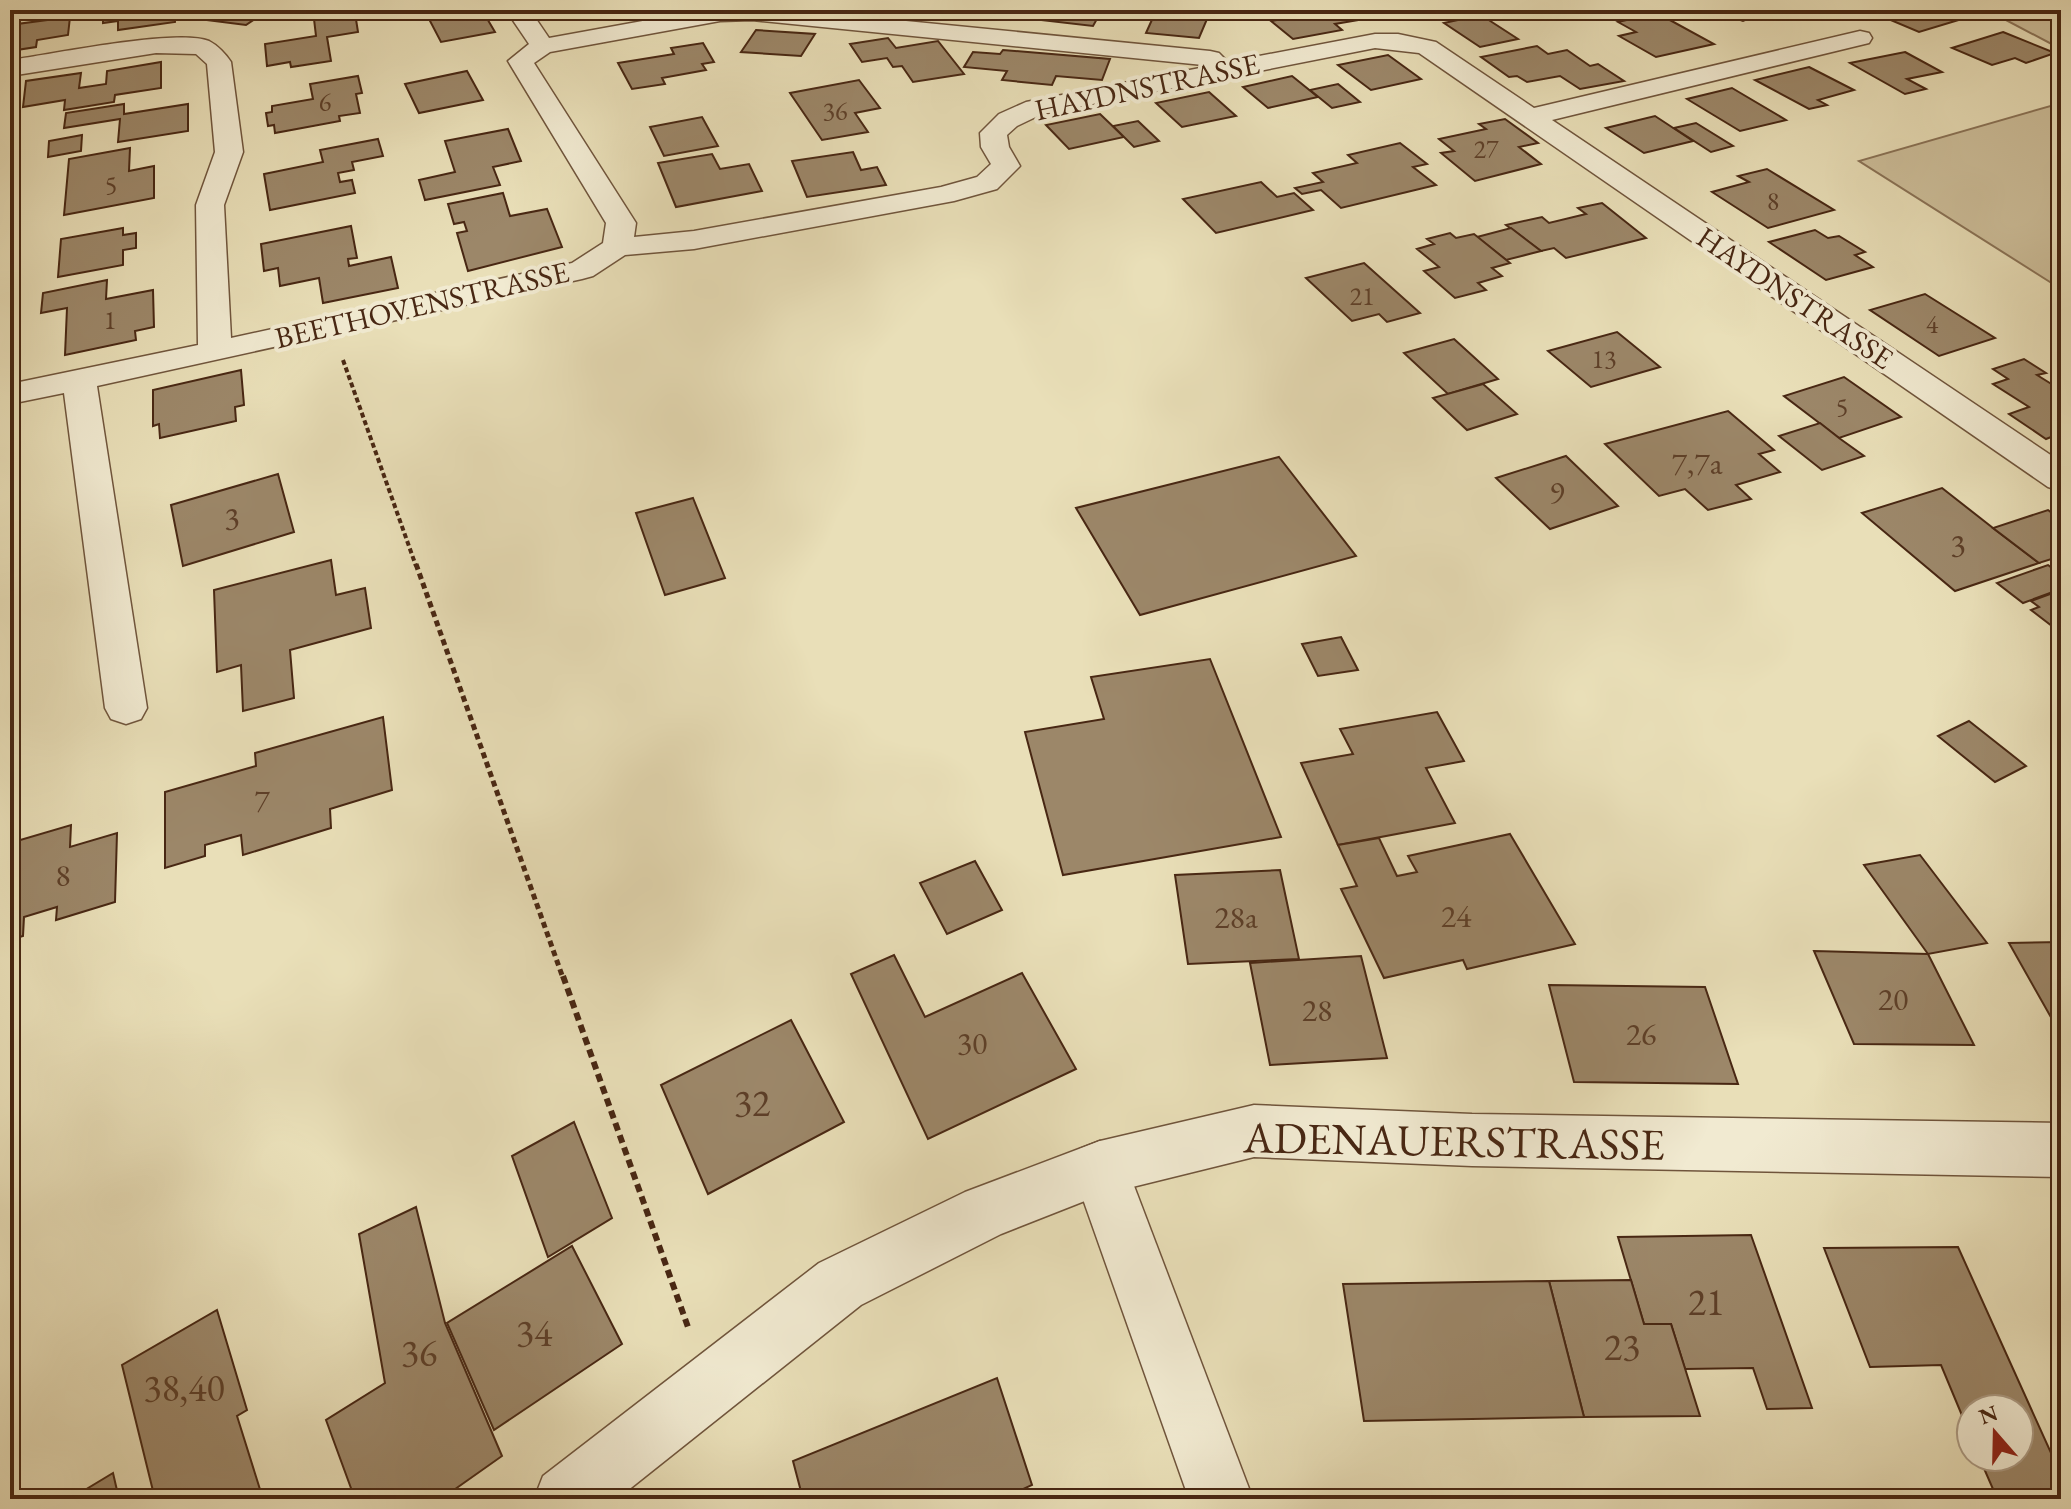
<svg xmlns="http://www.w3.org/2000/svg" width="2071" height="1509" viewBox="0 0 2071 1509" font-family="'EB Garamond',serif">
  <rect width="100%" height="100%" fill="#e9dfb8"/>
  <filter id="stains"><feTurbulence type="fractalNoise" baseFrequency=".0025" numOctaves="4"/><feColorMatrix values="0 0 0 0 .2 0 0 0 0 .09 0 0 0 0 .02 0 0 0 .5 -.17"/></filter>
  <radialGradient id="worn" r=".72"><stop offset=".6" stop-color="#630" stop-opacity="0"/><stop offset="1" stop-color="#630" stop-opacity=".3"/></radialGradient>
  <g fill="#cec09c" stroke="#8b7458" stroke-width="2">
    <path d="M1987,10H2061V49Z"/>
    <path d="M2061,103V289L1859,161Z"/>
  </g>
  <g fill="#9c8769" stroke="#482713" stroke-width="2">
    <path d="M103,10H174L175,22L118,30V21L103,23Z"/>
    <path d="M210,10H268L246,25L199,19Z"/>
    <path d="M482,10L495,32L441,42L429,19Z"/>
    <path d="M560,10H608L609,12L561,18Z"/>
    <path d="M1038,10H1102L1093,26L1032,19Z"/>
    <path d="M1308,10H1346L1359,20L1335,24L1342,30L1293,39L1271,21L1313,14Z"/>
    <path d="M1711,10H1768L1743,21Z"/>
    <path d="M1867,10H1963L1975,15L1919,32Z"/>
    <path d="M355,13L358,32L327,37L331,61L291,67L290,62L267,66L265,44L316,36L314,19Z"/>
    <path d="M1155,13L1207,19L1199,38L1146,33Z"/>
    <path d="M1657,13L1714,44L1656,57L1619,36L1636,32L1618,22Z"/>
    <path d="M1481,15L1518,39L1480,47L1444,23Z"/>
    <path d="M70,17L68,35L37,40L36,47L10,51V25Z"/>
    <path d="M756,30L815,34L801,56L741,52Z"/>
    <path d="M2003,32L2055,53L2026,63L2015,58L1992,65L1952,48Z"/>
    <path d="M888,38L896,48L938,41L964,74L913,82L902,66L893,67L887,58L862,62L850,44Z"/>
    <path d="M703,43L714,62L702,64L706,70L662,78L665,84L632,89L618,63L674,54L671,48Z"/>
    <path d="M1537,46L1548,54L1567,50L1590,66L1598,64L1624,81L1580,89L1560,76L1527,82L1517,76L1509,77L1481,57Z"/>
    <path d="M1003,50L1110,59L1102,80L1056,76L1052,85L1002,80L1007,71L964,67L973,52L1000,54Z"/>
    <path d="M1905,52L1942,72L1907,79L1926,89L1905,94L1850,63Z"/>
    <path d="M1388,55L1421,79L1371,90L1338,65Z"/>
    <path d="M161,62V88L115,95L114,102L64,110L65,100L23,107L26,81L81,73L79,88L106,84L107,71Z"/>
    <path d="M1809,67L1854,90L1818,100L1827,105L1809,109L1755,80Z"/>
    <path d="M467,71L483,100L419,113L405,84Z"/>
    <path d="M358,76L362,93L356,94L360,113L339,116L340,121L275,133L274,125L268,126L266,113L272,112V106L313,99L310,84Z"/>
    <path d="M1292,76L1318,97L1268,108L1243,87Z"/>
    <path d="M859,80L880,108L855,113L868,132L822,140L790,93Z"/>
    <path d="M1338,84L1360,102L1332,108L1310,90Z"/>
    <path d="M1732,88L1786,120L1740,131L1687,99Z"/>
    <path d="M1209,92L1236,116L1182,127L1156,103Z"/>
    <path d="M124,104V114L188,104V131L118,142L120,119L64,128L66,113Z"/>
    <path d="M1100,114L1124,137L1069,149L1046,125Z"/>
    <path d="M1655,116L1693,141L1644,153L1606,128Z"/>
    <path d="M702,117L718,146L664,156L650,127Z"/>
    <path d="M1505,119L1538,143L1519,147L1541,164L1475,181L1441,153L1454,151L1439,139L1486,129L1479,124Z"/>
    <path d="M1138,121L1159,141L1134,147L1113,126Z"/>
    <path d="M1696,123L1733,146L1711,152L1674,128Z"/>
    <path d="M508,129L521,161L493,167L500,185L425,200L419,180L455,172L445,141Z"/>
    <path d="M82,135L81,151L48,157L49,141Z"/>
    <path d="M378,139L383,156L352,162L354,170L338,173L340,182L352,180L355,193L270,210L264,174L323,162L320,150Z"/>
    <path d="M1400,143L1427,164L1413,167L1436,185L1341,208L1321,190L1302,194L1295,188L1323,182L1313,173L1357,163L1348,155Z"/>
    <path d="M130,148L129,171L154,166V198L64,215L69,159Z"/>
    <path d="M853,152L861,170L877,167L886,185L807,197L792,161Z"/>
    <path d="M712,154L720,169L749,164L762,191L676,207L658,163Z"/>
    <path d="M1767,169L1834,210L1768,228L1712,192L1749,182L1738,176Z"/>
    <path d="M1261,182L1277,197L1294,193L1313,210L1216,233L1183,199Z"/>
    <path d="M503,193L510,216L547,209L562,247L468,271L457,233L467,231L464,222L454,224L448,204Z"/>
    <path d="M1602,203L1646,238L1566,258L1554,248L1541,251L1506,225L1542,217L1549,223L1586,214L1578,208Z"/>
    <path d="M351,226L357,258L348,259L349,266L391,257L398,288L323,303L319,278L280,286L278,268L264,271L261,244Z"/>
    <path d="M123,228V235L136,233V248L123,250V265L58,277L61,239Z"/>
    <path d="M1511,228L1541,251L1506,260L1477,237Z"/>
    <path d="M1815,230L1828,238L1839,236L1865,252L1855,255L1873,267L1826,280L1769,242Z"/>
    <path d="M1450,233L1456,238L1474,234L1510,263L1492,268L1502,276L1478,283L1486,290L1455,298L1424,271L1439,267L1417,249L1434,244L1427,239Z"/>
    <path d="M1364,263L1420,313L1387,322L1379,314L1352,321L1306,278Z"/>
    <path d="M107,280L106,299L153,290L154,327L135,331L136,340L65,355L67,308L41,313L43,293Z"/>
    <path d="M1925,294L1995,338L1939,356L1870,310Z"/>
    <path d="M1617,332L1660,367L1591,387L1548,351Z"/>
    <path d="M1454,339L1498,379L1448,394L1404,353Z"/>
    <path d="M2024,359L2046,373L2037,375L2061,390V433L2046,439L2009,414L2029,407L1993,384L2008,379L1993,369Z"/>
    <path d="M241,370L244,405L235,407L236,421L160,438L159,424L153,426V390Z"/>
    <path d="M1844,377L1901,417L1839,438L1784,396Z"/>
    <path d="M1483,384L1517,414L1467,430L1433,398Z"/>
    <path d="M1728,411L1774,450L1759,454L1780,472L1736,485L1751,499L1708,510L1685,489L1659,496L1605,444Z"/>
    <path d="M1820,423L1839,438L1864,456L1822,470L1779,436Z"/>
    <path d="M1566,456L1618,506L1550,529L1496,478Z"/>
    <path d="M1279,457L1356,556L1140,615L1076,508Z"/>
    <path d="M278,474L294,532L183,566L171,505Z"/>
    <path d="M1942,488L1993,528L2039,563L1955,591L1862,513Z"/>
    <path d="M693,498L725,578L665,595L636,513Z"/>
    <path d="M19,510L10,573V512Z"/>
    <path d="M2048,510L2061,520V556L2039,563L1993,528Z"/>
    <path d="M331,560L336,595L365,588L371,628L290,650L294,698L243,711L241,665L217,672L214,590Z"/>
    <path d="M2048,565L2061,575V589L2023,603L1997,583Z"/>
    <path d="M2061,590V633L2031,610L2039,607L2031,601Z"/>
    <path d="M1341,637L1358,670L1318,676L1302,644Z"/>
    <path d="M1210,659L1281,837L1063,875L1025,732L1104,719L1091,677Z"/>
    <path d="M1437,712L1464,761L1426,768L1455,823L1338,845L1301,763L1353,754L1340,729Z"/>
    <path d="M383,717L392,790L330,809L331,828L243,855L241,835L205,845V856L165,868V792L256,766L255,753Z"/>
    <path d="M1969,721L2026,766L1995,782L1938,736Z"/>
    <path d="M71,825L70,847L117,833L115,902L56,920L57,907L24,917L23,936L10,940V843Z"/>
    <path d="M1510,834L1575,944L1467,969L1463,960L1384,978L1341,889L1357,886L1338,845L1379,838L1397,876L1417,872L1408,856Z"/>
    <path d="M1920,855L1987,943L1928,954L1864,865Z"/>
    <path d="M975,861L1002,910L947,934L920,883Z"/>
    <path d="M1280,870L1299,959L1188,964L1175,875Z"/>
    <path d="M2061,942V1035L2009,943Z"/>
    <path d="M1814,951L1928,954L1974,1045L1854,1044Z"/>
    <path d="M894,955L925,1017L1022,973L1076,1069L928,1139L851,974Z"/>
    <path d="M1361,956L1387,1058L1270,1065L1250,963Z"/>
    <path d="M1549,985L1705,987L1738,1084L1574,1082Z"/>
    <path d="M791,1020L844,1122L708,1194L661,1085Z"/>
    <path d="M574,1122L612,1218L548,1257L512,1156Z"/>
    <path d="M416,1207L445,1323L502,1456L441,1499H355L326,1420L385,1383L359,1234Z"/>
    <path d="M1751,1235L1812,1408L1767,1409L1753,1368L1685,1369L1671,1324H1644L1618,1237Z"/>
    <path d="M572,1246L622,1344L494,1430L447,1323Z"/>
    <path d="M1958,1247L2061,1475V1494L1996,1496L1979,1457H2019V1409H1971V1437L1941,1365L1870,1367L1824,1248Z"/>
    <path d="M1631,1280L1644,1324H1671L1700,1416L1584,1417L1549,1281Z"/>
    <path d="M1549,1281L1584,1417L1364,1421L1343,1284Z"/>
    <path d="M217,1310L247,1410L237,1416L263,1499H155L122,1365Z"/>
    <path d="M997,1378L1032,1485L1001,1499H803L793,1461Z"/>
    <path d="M113,1473L119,1499H70Z"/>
  </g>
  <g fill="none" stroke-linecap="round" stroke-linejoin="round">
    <defs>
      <g id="minor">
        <path d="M506,10H530L549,38L703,10H794L1210,51L1219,53L1228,62L1375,34H1398L1436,42L1534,108L1860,31L1869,33L1872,38L1869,43L1552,120L2061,462V491L2048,487L1419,53L1375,48L1042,114L1017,126L1007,135L1009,147L1020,166L997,189L954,201L694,249L625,255L593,276L582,279L97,386L147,708L141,719L126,724L111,719L105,708L64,393L10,404V384L198,345L196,205L215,152L207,64L196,54L156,53L10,76V60C49,55 177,28 209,41C217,45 226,54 231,62L243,152L224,205L231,338L572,263L603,243L606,223L508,61L529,44ZM752,20L1203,65L1205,67L1026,102L999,114L980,133L981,147L991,164L977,177L941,187L694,231L634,237L636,223L534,63L550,52L720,21Z"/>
        <path d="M1100,1141L1120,1149L1253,1499H1189L1072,1168L1080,1149Z"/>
      </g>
      <path id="tertiary" d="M1254,1105L1472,1114L2061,1123V1177L1472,1166L1254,1157L1100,1195L1001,1234L861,1305L617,1499H534L543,1476L819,1263L965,1192L1100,1141Z"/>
    </defs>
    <use href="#minor" stroke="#70553c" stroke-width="3"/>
    <use href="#tertiary" stroke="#70553c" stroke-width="3"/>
    <path stroke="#482713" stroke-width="4" stroke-dasharray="5 3" stroke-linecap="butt" d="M343,360L416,566"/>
    <path stroke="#482713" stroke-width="5" stroke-dasharray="6 4" stroke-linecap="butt" d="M416,564L563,978"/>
    <path stroke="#482713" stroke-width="6" stroke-dasharray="8 5" stroke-linecap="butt" d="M563,976L688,1327"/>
    <use href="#minor" fill="#f1ead1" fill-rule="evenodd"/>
    <use href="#tertiary" fill="#f1ead1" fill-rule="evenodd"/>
  </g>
  <g text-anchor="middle" stroke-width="8" stroke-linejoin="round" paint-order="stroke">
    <g font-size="26" fill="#5d3f28">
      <text x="325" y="111">6</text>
      <text x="835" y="120">36</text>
      <text x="1486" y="158">27</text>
      <text x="111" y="194">5</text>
      <text x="1773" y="210">8</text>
      <text x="1362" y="305">21</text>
      <text x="110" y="329">1</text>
      <text x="1932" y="333">4</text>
      <text x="1604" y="368">13</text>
      <text x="1842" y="416">5</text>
    </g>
    <g font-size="30" fill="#482713" stroke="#f1ead1">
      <text transform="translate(1147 87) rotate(-12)" y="10">HAYDNSTRASSE</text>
      <text transform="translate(1795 298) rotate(34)" y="10">HAYDNSTRASSE</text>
      <text transform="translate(422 305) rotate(-13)" y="10">BEETHOVENSTRASSE</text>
    </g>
    <g font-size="32" fill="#5d3f28">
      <text x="1697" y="474">7,7a</text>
      <text x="1557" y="503">9</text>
      <text x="232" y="529">3</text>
      <text x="1958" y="556">3</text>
      <text x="262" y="811">7</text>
      <text x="63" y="886">8</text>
      <text x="1456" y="927">24</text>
      <text x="1236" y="928">28a</text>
      <text x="1893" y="1010">20</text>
      <text x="1317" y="1021">28</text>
      <text x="1641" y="1045">26</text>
      <text x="972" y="1054">30</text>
    </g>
    <g font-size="38" fill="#5d3f28">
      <text x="752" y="1116">32</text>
      <text x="1706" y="1315">21</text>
      <text x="534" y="1346">34</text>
      <text x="1622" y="1360">23</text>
      <text x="419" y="1366">36</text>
      <text x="184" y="1401">38,40</text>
    </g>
    <g font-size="44" fill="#482713" stroke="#f1ead1">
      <text transform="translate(1454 1141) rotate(1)" y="15">ADENAUERSTRASSE</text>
    </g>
  </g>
  <rect width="2071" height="1509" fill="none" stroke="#e9dfb8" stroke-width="40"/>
  <rect x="12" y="12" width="2047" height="1485" fill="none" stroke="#482713" stroke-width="4"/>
  <rect x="20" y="20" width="2031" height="1469" fill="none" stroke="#482713" stroke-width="2"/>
  <g transform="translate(1995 1433) rotate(340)"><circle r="38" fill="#f1ead1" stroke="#ad9c85" stroke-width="2"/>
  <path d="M0-6L14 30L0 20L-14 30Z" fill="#8f2418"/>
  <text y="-12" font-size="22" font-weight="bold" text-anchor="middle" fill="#482713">N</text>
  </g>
  <rect width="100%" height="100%" filter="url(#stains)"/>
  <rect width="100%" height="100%" fill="url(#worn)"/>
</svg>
